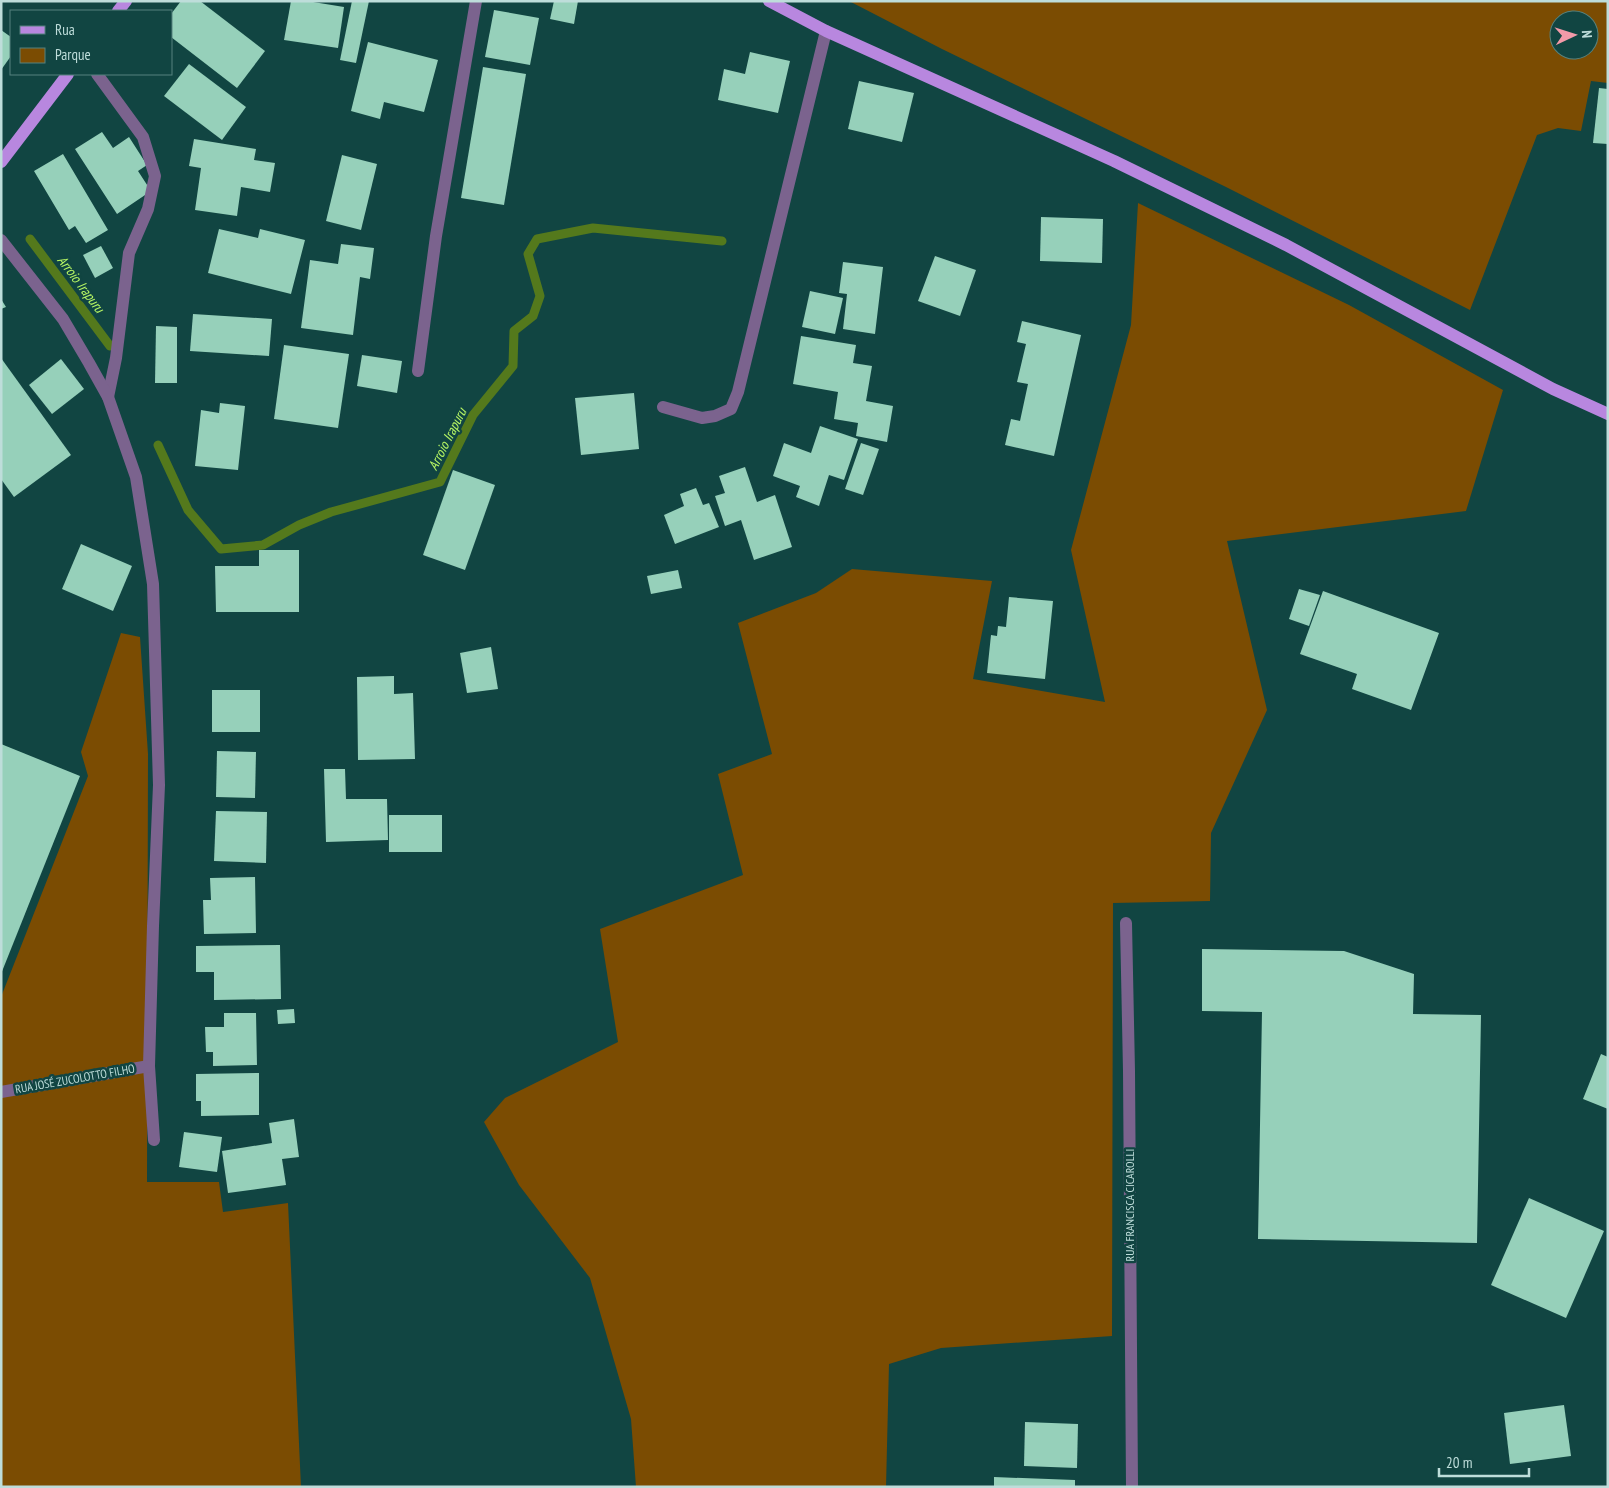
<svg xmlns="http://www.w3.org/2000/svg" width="1609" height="1488" viewBox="0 0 1609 1488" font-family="'PT Sans Narrow',sans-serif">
  <rect width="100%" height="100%" fill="#114542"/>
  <g fill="#7b4c02" fill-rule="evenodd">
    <path d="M849,1H1608V83L1591,81L1581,131L1558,128L1537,135L1470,310L1226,187L942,49ZM1559,20H1589V50H1559Z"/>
    <path d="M1138,203L1349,305L1503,390L1466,511L1227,541L1267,710L1211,833L1210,901L1113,903L1112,1336L941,1348L889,1364L886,1487H636L631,1419L590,1278L519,1185L484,1122L505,1098L618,1042L600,929L743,875L718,774L772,754L738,623L816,593L852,569L992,581L973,679L1105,702L1071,550L1131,325Z"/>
    <path d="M121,633L140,637L148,754L147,1182H219L223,1212L288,1203L301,1487H1V997L88,776L81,752Z"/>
  </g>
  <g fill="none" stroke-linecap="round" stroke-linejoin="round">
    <g stroke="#54791c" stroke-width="9">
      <path d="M30,239L110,346"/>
      <path d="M158,445L188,510L221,549L263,545L299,525L331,512L440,482L473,415L513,366L514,331L533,316L540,296L528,254L537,239L593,228L722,241"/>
    </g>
  </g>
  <g fill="#96d0ba">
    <path d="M181,1H200L265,51L237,88L171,37V14Z"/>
    <path d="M291,1H307L344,7L338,48L284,40Z"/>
    <path d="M352,1H369L356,63L340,60Z"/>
    <path d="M554,1H578L574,24L550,19Z"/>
    <path d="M494,10L539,18L530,65L485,57Z"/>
    <path d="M1,30L11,37V56L1,70Z"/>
    <path d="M368,42L438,60L424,112L384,102L380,119L351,111Z"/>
    <path d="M750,52L790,61L778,113L718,100L724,69L745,74Z"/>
    <path d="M189,64L246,107L222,140L164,96Z"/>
    <path d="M483,67L526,74L504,205L461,198Z"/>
    <path d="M859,81L914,93L902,142L848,129Z"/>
    <path d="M1599,88L1608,89V144L1593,143Z"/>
    <path d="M102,132L113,148L129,137L147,165L138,171L151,191L117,214L75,149Z"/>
    <path d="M194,139L256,149L254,160L275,163L270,192L241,187L237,216L195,210L201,168L189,166Z"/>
    <path d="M63,154L108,230L86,243L75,226L69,230L34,171Z"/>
    <path d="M342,155L377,164L361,230L326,221Z"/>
    <path d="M1041,217L1103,219L1102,263L1040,261Z"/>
    <path d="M219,229L258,238L260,229L305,240L291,294L208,273Z"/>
    <path d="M341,244L374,248L370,279L360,277L353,335L301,328L310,260L338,264Z"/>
    <path d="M101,246L113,268L95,278L83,255Z"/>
    <path d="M935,256L976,270L960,316L918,301Z"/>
    <path d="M843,262L883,267L875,334L843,329L847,294L839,293Z"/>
    <path d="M810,291L843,298L835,334L802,327Z"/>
    <path d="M1,299L6,307L1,309Z"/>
    <path d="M193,314L272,319L269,356L190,351Z"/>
    <path d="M1022,321L1081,335L1054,456L1005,445L1011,419L1020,421L1028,384L1017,382L1026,344L1017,342Z"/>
    <path d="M156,326L177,327V383H155Z"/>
    <path d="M801,336L856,345L853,363L872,366L866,401L893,406L887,442L856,436L858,423L834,419L838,392L793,384Z"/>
    <path d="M284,345L349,354L338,428L274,419Z"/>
    <path d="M362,355L402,361L397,393L357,386Z"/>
    <path d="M1,358L71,455L14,497L1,479Z"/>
    <path d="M61,359L84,389L52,414L29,385Z"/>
    <path d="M634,393L639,449L581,455L575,398Z"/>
    <path d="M220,403L245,406L238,470L195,466L201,410L219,413Z"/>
    <path d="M820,426L858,439L844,480L829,475L819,506L796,497L800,486L773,476L784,443L811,453Z"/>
    <path d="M861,443L879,449L863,495L845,489Z"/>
    <path d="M745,467L757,502L775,495L792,547L754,560L741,520L725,526L715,496L725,493L719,476Z"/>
    <path d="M453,470L495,485L465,570L423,555Z"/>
    <path d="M696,488L703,505L709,503L719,527L675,544L664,515L684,506L680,494Z"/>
    <path d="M81,544L132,566L113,611L62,589Z"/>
    <path d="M259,550H299V612H216L215,566H259Z"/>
    <path d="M678,570L682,588L651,594L647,576Z"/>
    <path d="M1299,589L1320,595L1309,626L1289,619Z"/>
    <path d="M1323,591L1439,633L1411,710L1352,689L1357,674L1300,654Z"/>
    <path d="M1009,597L1053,601L1045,679L987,673L991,635L997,636L998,626L1006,627Z"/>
    <path d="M491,647L498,689L467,693L460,653Z"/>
    <path d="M394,676V694L413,693L415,759L358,760L357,677Z"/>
    <rect x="212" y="690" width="48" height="42"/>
    <path d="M1,744L80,776L1,974Z"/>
    <path d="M217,751L256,752L255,798L216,797Z"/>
    <path d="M324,769H345L346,799H387L388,840L326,842Z"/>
    <path d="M216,811L267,812L266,863L214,861Z"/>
    <rect x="389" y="815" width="53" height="37"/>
    <path d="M255,877L256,933L204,934L203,900H211L210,878Z"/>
    <path d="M280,945L281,999L214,1000V972H196V946Z"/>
    <path d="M1202,949L1344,951L1414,974L1413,1014L1481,1015L1477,1243L1258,1239L1262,1012L1202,1011Z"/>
    <path d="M294,1009L295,1023L278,1024L277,1010Z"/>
    <path d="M224,1013H256L257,1065L213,1066V1052H206L205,1027H224Z"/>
    <path d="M1601,1054L1608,1057V1109L1583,1099Z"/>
    <path d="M259,1073V1115L201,1116V1101H196V1074Z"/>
    <path d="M294,1119L299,1157L282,1159L286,1185L228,1193L222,1151L272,1143L269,1123Z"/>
    <path d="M184,1132L222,1137L217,1172L179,1167Z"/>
    <path d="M1529,1198L1604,1231L1566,1318L1491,1285Z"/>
    <path d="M1564,1405L1571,1456L1510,1464L1504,1413Z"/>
    <path d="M1025,1422L1078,1424L1077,1468L1024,1466Z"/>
    <path d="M994,1477L1075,1480V1487H994Z"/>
  </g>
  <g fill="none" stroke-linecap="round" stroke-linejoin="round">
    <g stroke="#7b638e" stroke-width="12">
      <path d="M97,74L143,137L155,176L148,209L129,253L116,358L108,397"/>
      <path d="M1,240L63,319L89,363L108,397L136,477L153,584L159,785L153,926L149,1066L154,1140"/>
      <path d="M418,371L436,236L476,1"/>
      <path d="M663,407L702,418L715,416L731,409L738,392L826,31"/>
      <path d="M1126,923L1129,1071L1132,1487"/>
      <path d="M1,1092L149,1066"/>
    </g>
    <g stroke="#b887df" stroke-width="12">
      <path d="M769,1L826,31L1114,161L1286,245L1553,389L1608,414"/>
      <path d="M118,11L126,1"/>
      <path d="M1,162L68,74"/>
    </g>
  </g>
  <g text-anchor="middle" stroke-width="5" stroke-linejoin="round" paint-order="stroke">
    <g font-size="12" fill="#beddda" stroke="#114542">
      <text transform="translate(75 1079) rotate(-10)" y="4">RUA JOSÉ ZUCOLOTTO FILHO</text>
      <text transform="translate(1130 1205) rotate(-90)" y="4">RUA FRANCISCA CICAROLLI</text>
    </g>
    <g font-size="14" font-style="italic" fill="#b8f764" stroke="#114542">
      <text transform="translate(81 284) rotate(53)" y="5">Arroio Irapuru</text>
      <text transform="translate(447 439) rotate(-63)" y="5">Arroio Irapuru</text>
    </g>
  </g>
  <rect width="1609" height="1488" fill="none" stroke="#beddda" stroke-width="5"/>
  <rect x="10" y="10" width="162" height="65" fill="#114542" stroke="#56827f"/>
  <rect x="20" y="26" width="25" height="8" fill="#b887df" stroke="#56827f"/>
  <text x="55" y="35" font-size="15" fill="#beddda">Rua</text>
  <rect x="20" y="48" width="25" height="15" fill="#7b4c02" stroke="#56827f"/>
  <text x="55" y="60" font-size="15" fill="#beddda">Parque</text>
  <g transform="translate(1574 35) rotate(86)"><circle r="24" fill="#114542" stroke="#56827f"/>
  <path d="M0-4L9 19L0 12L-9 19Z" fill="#f39aa9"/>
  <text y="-8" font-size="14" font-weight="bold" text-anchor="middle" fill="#beddda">N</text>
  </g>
  <path d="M1439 1468v8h90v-8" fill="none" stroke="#beddda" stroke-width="2.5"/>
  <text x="1446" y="1468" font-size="15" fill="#beddda" stroke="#114542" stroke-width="4" paint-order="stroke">20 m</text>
</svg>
